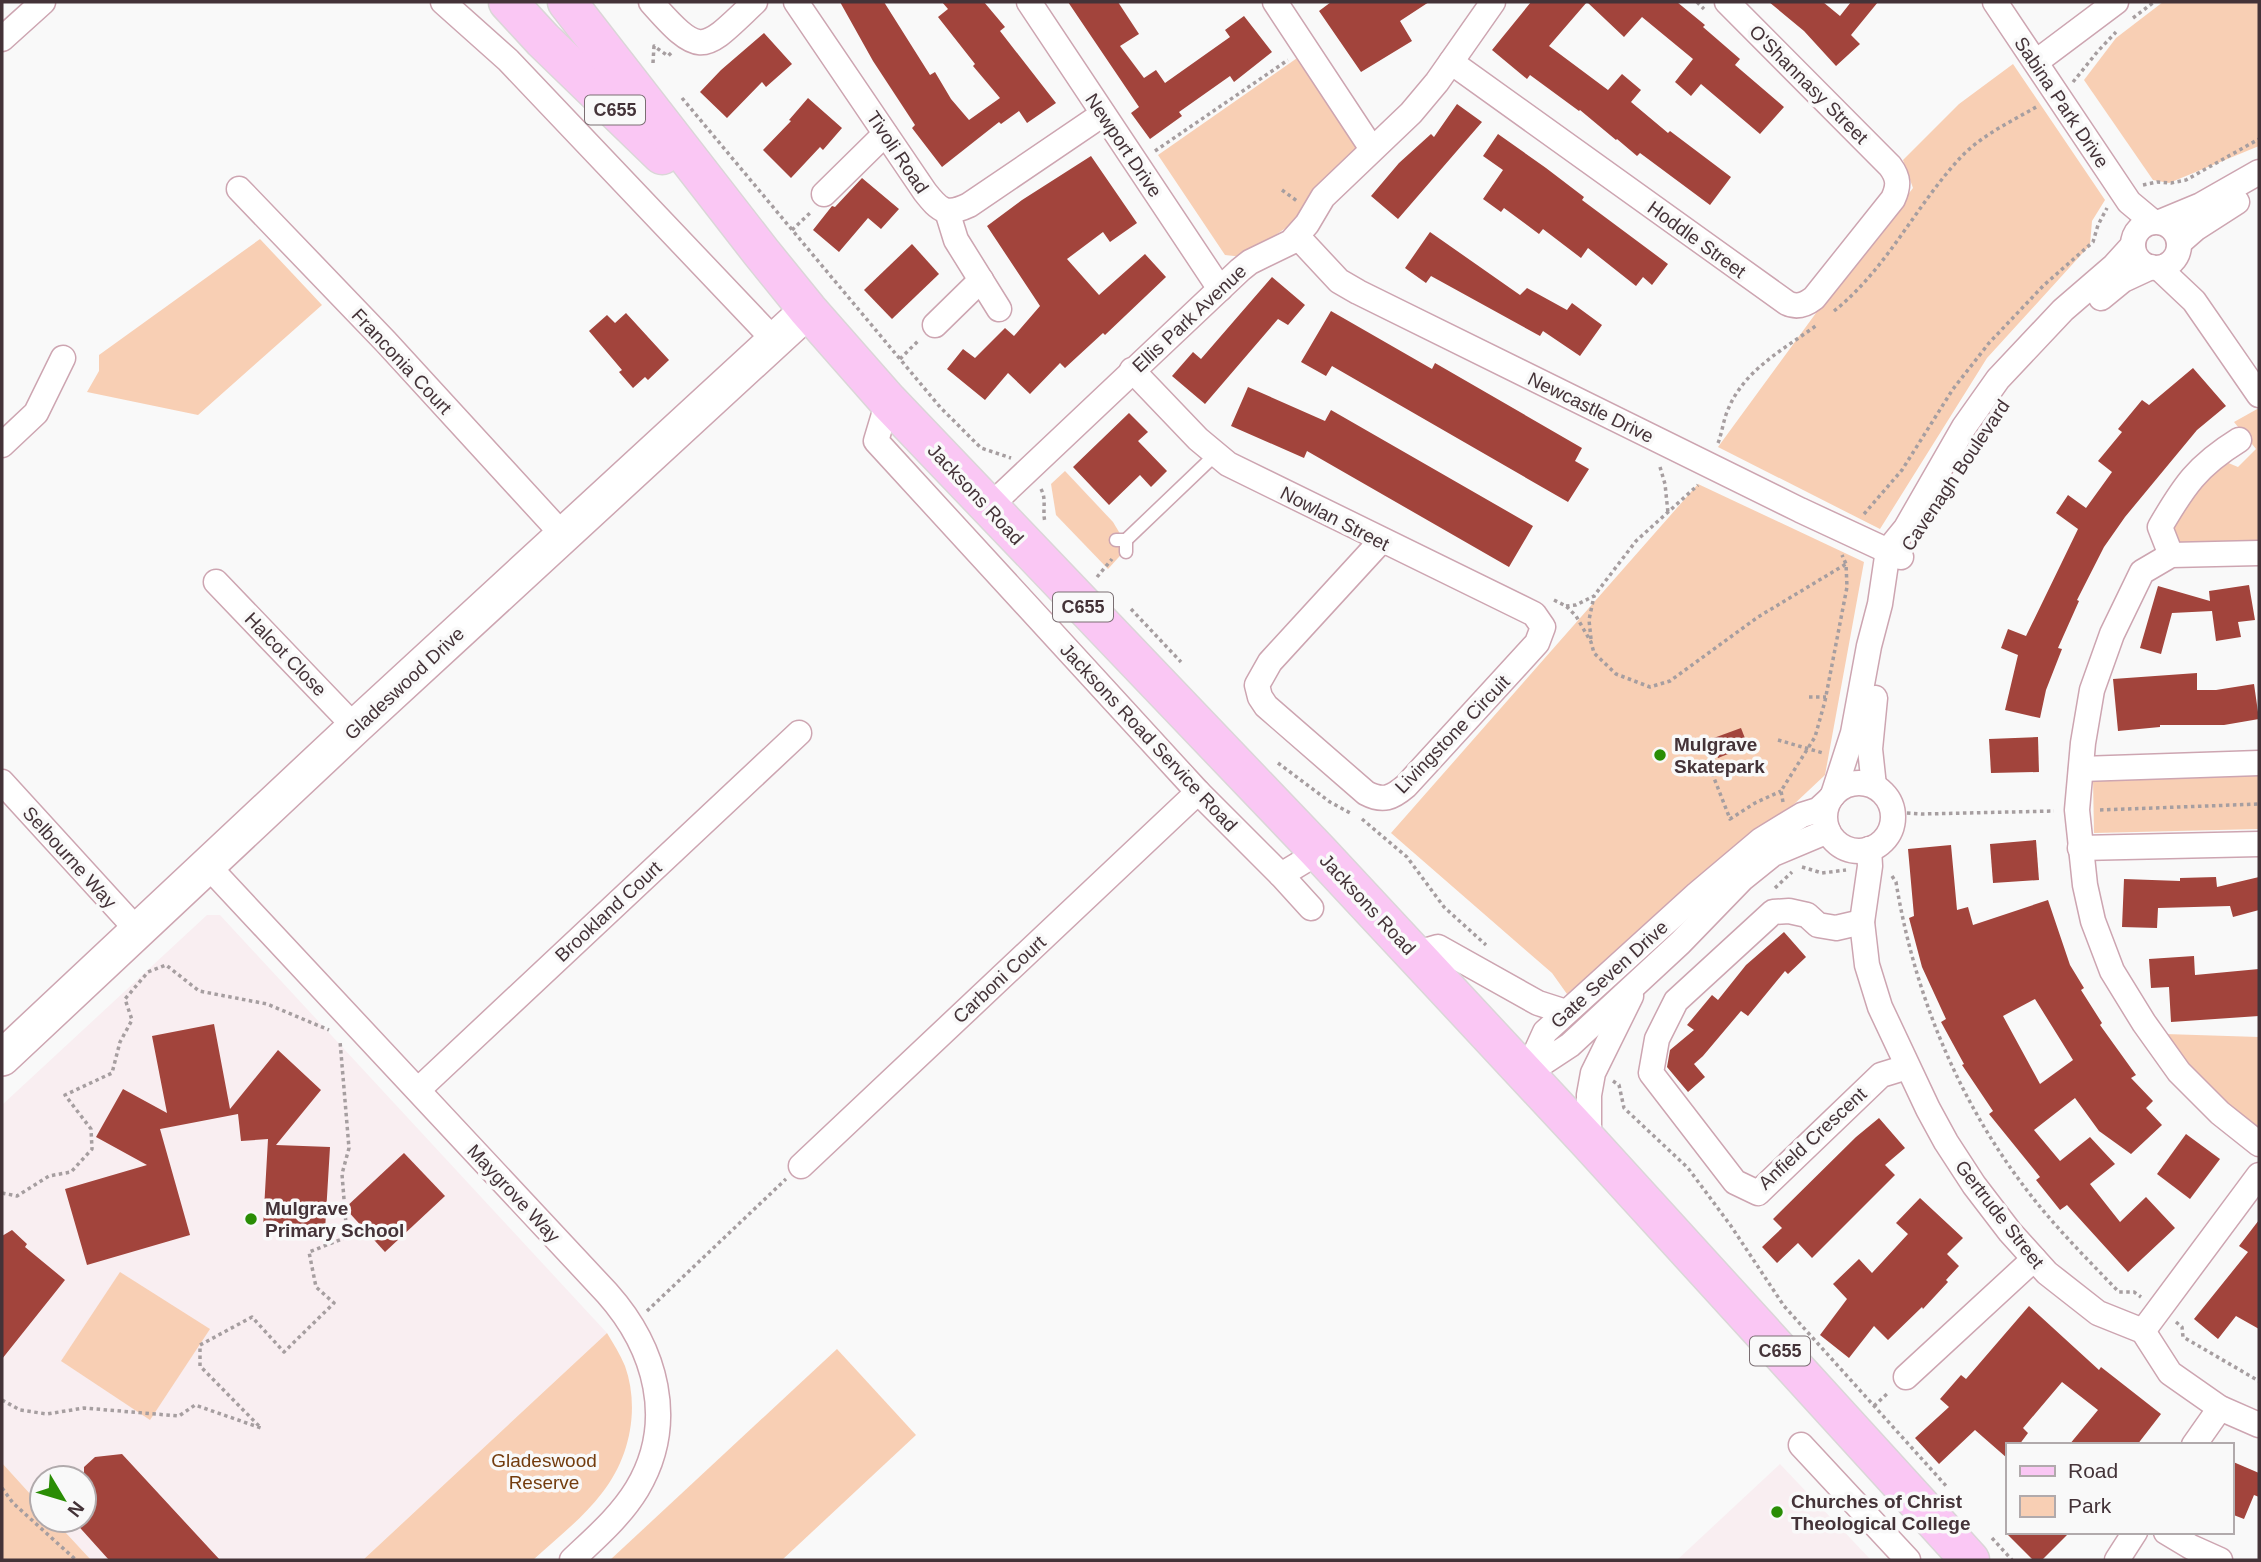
<svg xmlns="http://www.w3.org/2000/svg" width="2261" height="1562" viewBox="0 0 2261 1562" font-family="Helvetica,sans-serif">
  <rect width="100%" height="100%" fill="#f9f9f9"/>
  <g fill="#f9eef1">
    <path d="M207,915H220L607,1333L363,1560H91L54,1520H84V1478H42V1507L2,1463V1105Z"/>
    <path d="M1780,1464L1871,1560H1677Z"/>
  </g>
  <g fill="#f8cfb4">
    <path d="M2163,2H2259V146L2169,183L2153,180L2084,80L2116,38Z"/>
    <path d="M1300,56L1361,146L1308,197L1296,221L1243,257L1225,255L1158,155Z"/>
    <path d="M2013,64L2105,200L2092,221L2090,245L1987,358L1880,529L1718,447L1816,313L1913,188L1903,160L1959,104Z"/>
    <path d="M260,239L322,305L198,415L87,392L99,371V355Z"/>
    <path d="M2259,408V541L2176,544L2170,534C2182,506 2204,483 2226,462L2238,467L2256,449L2234,422Z"/>
    <path d="M1065,471L1113,522L1128,547L1108,569L1056,515L1051,484Z"/>
    <path d="M1698,484L1864,562L1825,775L1774,823L1567,994L1552,973L1391,833Z"/>
    <path d="M2259,775V829L2094,833L2093,779Z"/>
    <path d="M2165,1034L2259,1037V1129C2219,1105 2193,1072 2165,1034Z"/>
    <path d="M120,1272L210,1329L150,1420L61,1361Z"/>
    <path d="M607,1333C613,1343 620,1354 625,1366C640,1408 630,1458 602,1493C583,1518 557,1538 533,1560H363Z"/>
    <path d="M837,1349L916,1435L782,1560H610Z"/>
    <path d="M2,1463L42,1507V1520H54L91,1560H2Z"/>
  </g>
  <g fill="#a2443c" fill-rule="evenodd">
    <path d="M840,2H884L930,75L935,72L951,99L969,120L1000,98L973,66L975,64L938,17L948,9L942,2H984L1005,27L1000,31L1056,103L1027,123L1019,111L1001,124L999,122L942,167L912,128L915,125L873,61Z"/>
    <path d="M1068,2H1118L1139,34L1120,46L1144,78L1156,70L1165,83L1230,37L1225,30L1244,16L1272,52L1234,82L1230,76L1179,112L1182,116L1150,139L1131,113L1139,107Z"/>
    <path d="M1331,2H1429L1400,21L1412,41L1361,72L1319,11Z"/>
    <path d="M1531,2H1677L1705,25L1703,27L1740,59L1735,65L1784,107L1760,134L1701,84L1691,96L1675,82L1693,59L1642,17L1624,37L1587,2L1549,46L1608,90L1622,74L1641,90L1631,102L1668,133L1670,131L1731,177L1710,205L1640,153L1637,156L1617,139L1616,140L1580,110L1579,111L1530,75L1527,79L1492,50Z"/>
    <path d="M1769,2H1823L1840,16L1851,2H1878L1851,35L1860,44L1836,66L1804,31Z"/>
    <path d="M764,33L792,64L766,87L762,82L727,118L700,92L721,70Z"/>
    <path d="M808,98L842,128L823,150L820,147L791,178L763,150L791,121L789,120Z"/>
    <path d="M1457,104L1482,122L1398,219L1371,196L1399,163L1431,134L1434,137Z"/>
    <path d="M1498,134L1546,168L1584,197L1582,200L1668,264L1652,285L1643,277L1636,286L1588,248L1581,258L1543,229L1539,234L1504,208L1501,212L1483,199L1503,170L1483,156Z"/>
    <path d="M1091,156L1137,223L1110,242L1103,232L1067,259L1099,295L1145,254L1166,277L1105,335L1103,333L1065,368L1060,363L1030,394L1008,373L985,400L947,369L963,349L975,358L1005,328L1014,336L1040,306L987,226L1022,200Z"/>
    <path d="M862,178L899,209L881,229L868,218L839,252L813,230L832,206L835,207Z"/>
    <path d="M1430,232L1520,295L1527,288L1567,310L1572,303L1602,325L1580,356L1543,331L1540,336L1431,276L1426,283L1405,268Z"/>
    <path d="M912,244L939,274L892,319L864,290Z"/>
    <path d="M1272,277L1305,305L1288,325L1278,319L1205,404L1172,376L1193,352L1201,359Z"/>
    <path d="M1331,311L1432,369L1435,363L1582,448L1575,461L1589,469L1568,502L1332,366L1326,376L1301,362Z"/>
    <path d="M626,313L669,360L648,380L645,377L633,388L619,372L622,370L589,331L607,315L615,323Z"/>
    <path d="M2193,368L2226,406L2197,430L2125,517L2104,547L2077,600L2079,601L2058,648L2062,649L2046,690L2040,718L2005,710L2018,655L2001,648L2008,629L2026,636L2078,529L2056,513L2068,495L2086,508L2112,472L2098,461L2122,432L2118,429L2142,400L2149,405Z"/>
    <path d="M1248,387L1325,421L1331,410L1533,526L1509,567L1307,451L1304,458L1231,426Z"/>
    <path d="M1129,413L1148,432L1138,441L1167,471L1151,487L1140,475L1109,505L1073,467Z"/>
    <path d="M2249,585L2255,620L2238,622L2241,637L2216,641L2212,611L2172,613L2161,654L2140,648L2158,586L2210,601L2209,591Z"/>
    <path d="M2197,673V690H2216L2254,684L2259,719L2224,725H2160V727L2118,731L2113,679Z"/>
    <path d="M1741,728L1748,746L1718,758L1711,739Z"/>
    <path d="M2038,737L2039,772L1991,773L1989,739Z"/>
    <path d="M2036,840L2039,880L1993,883L1990,844Z"/>
    <path d="M1951,845L1957,910L1968,907L1973,925L2048,900L2070,965L2084,988L2081,990L2102,1023L2100,1025L2136,1075L2131,1078L2153,1101L2146,1108L2162,1125L2131,1154L2099,1131L2075,1098L2034,1130L2060,1161L2090,1137L2115,1164L2090,1184L2120,1222L2146,1197L2175,1228L2128,1272L2067,1205L2060,1210L2036,1180L2040,1177L1989,1114L1993,1111L1962,1065L1964,1064L1941,1022L1946,1019L1922,967L1909,918L1914,916L1908,849ZM2035,999L2073,1060L2040,1084L2003,1016Z"/>
    <path d="M2216,877L2217,887L2259,877V910L2233,917L2230,906L2158,908L2157,928L2122,927L2124,879L2180,881V878Z"/>
    <path d="M1784,932L1806,957L1788,974L1785,971L1748,1016L1741,1011L1703,1056L1694,1064L1705,1077L1688,1092L1667,1067L1670,1050L1694,1030L1687,1025L1712,995L1718,1000L1746,965Z"/>
    <path d="M2194,956L2195,975L2259,969V1016L2171,1022L2169,987L2151,988L2149,959Z"/>
    <path d="M214,1024L230,1109L278,1050L321,1090L276,1145L330,1147L325,1230L263,1227L268,1139L241,1141L238,1114L160,1129L190,1235L87,1265L65,1189L147,1165L96,1137L123,1089L167,1113L152,1036Z"/>
    <path d="M1879,1118L1905,1148L1885,1165L1895,1175L1812,1258L1798,1243L1777,1263L1762,1247L1782,1228L1773,1219L1856,1137Z"/>
    <path d="M2186,1134L2220,1159L2190,1199L2157,1174Z"/>
    <path d="M404,1153L445,1196L385,1252L345,1208Z"/>
    <path d="M1920,1198L1963,1238L1947,1254L1959,1266L1946,1280L1948,1282L1923,1309L1922,1307L1888,1340L1874,1326L1849,1358L1820,1335L1847,1299L1833,1284L1859,1259L1872,1273L1908,1234L1896,1223Z"/>
    <path d="M2259,1220V1329L2236,1316L2218,1339L2194,1319L2248,1252L2239,1246Z"/>
    <path d="M12,1230L27,1244L25,1247L65,1280L2,1359V1236Z"/>
    <path d="M2029,1306L2099,1370L2101,1367L2161,1414L2137,1445H2069L2098,1410L2062,1382L2023,1428L2028,1433L2019,1445H2007V1458L1975,1430L1939,1464L1915,1438L1949,1407L1940,1399L1961,1375L1966,1379Z"/>
    <path d="M122,1454L220,1560H109L73,1520H84V1467L95,1457Z"/>
    <path d="M2231,1461L2259,1473V1497L2254,1495L2244,1519L2231,1514Z"/>
    <path d="M2005,1532H2070L2042,1560H2033Z"/>
  </g>
  <g fill="none" stroke-linecap="round" stroke-linejoin="round">
    <defs>
      <g id="lane">
        <path d="M1116,540H1126V552"/>
        <path d="M1126,540L1215,455"/>
      </g>
      <g id="street">
        <path d="M443,2L508,60L775,341"/>
        <path d="M651,2C702,60 703,51 755,2"/>
        <path d="M796,2L925,192C940,211 946,216 969,205L1103,114"/>
        <path d="M1029,2L1220,289"/>
        <path d="M1275,2L1372,149"/>
        <path d="M1995,2L2129,202L2153,222"/>
        <path d="M2,39L43,2"/>
        <path d="M1451,62L1787,303C1797,308 1805,305 1814,298L1893,199C1899,186 1899,178 1890,166L1727,2"/>
        <path d="M2036,62L2116,2"/>
        <path d="M239,189L386,342L563,535"/>
        <path d="M824,194L885,134"/>
        <path d="M947,211L956,240L999,309"/>
        <path d="M2160,222L2201,205L2259,172"/>
        <circle cx="2156" cy="245" r="23"/>
        <path d="M1297,236L1339,281L1358,292L1800,510L1901,557"/>
        <path d="M2179,243L2195,229L2237,202"/>
        <path d="M2159,268L2194,301L2259,395"/>
        <path d="M2101,298L2123,280L2151,267"/>
        <path d="M935,325L981,280"/>
        <path d="M1132,370L1198,439L1228,464L1534,614L1543,627L1537,643L1406,786C1392,798 1383,802 1366,793L1266,706L1260,697L1257,685L1270,662L1381,541"/>
        <path d="M888,401L876,441L1198,792L1281,875L1319,852"/>
        <path d="M2,445L36,413L63,358"/>
        <path d="M988,508L1240,270L1250,262L1291,242L1307,224L1323,197L1411,113L1437,82L1493,2"/>
        <path d="M2259,553L2171,555L2142,572L2112,634L2092,690L2083,743L2077,810L2085,885L2093,921L2112,971L2144,1023L2179,1072L2220,1113L2259,1144"/>
        <path d="M2171,555L2160,527C2184,486 2197,466 2239,440"/>
        <path d="M216,582L355,727"/>
        <path d="M2081,769L2259,763"/>
        <path d="M2,782L139,932"/>
        <circle cx="1859" cy="817" r="34"/>
        <path d="M1874,786L1870,749L1875,698"/>
        <path d="M1833,795L1853,733L1869,646L1880,604L1888,550L1906,528L1964,427L1998,379L2063,310L2114,266L2133,245"/>
        <path d="M2080,848L2259,844"/>
        <path d="M1869,849L1870,866L1862,922L1867,965L1880,1007L1928,1109L1946,1142L1974,1185L2010,1232L2047,1273L2098,1313L2143,1331L2170,1373L2220,1408L2259,1425"/>
        <path d="M208,866L607,1293C656,1348 677,1422 637,1489C620,1517 595,1538 572,1560"/>
        <path d="M1281,875L1311,908"/>
        <path d="M1862,922L1836,928L1818,925L1807,915L1789,911L1773,912L1676,1001L1657,1039L1651,1073L1735,1182L1758,1193L1881,1075L1907,1067"/>
        <path d="M1414,954L1438,947L1538,1003L1566,1012"/>
        <path d="M1526,1074L1545,1032L1697,894L1761,840L1802,815L1818,810L1830,799"/>
        <path d="M1526,1074L1570,1045L1680,943L1742,879L1773,854L1828,831"/>
        <path d="M418,1090L799,733"/>
        <path d="M1589,1142V1095L1593,1073L1631,996"/>
        <path d="M801,1166L1198,792"/>
        <path d="M2143,1331L2259,1175"/>
        <path d="M1906,1377L2034,1259"/>
        <path d="M1801,1445L1908,1560"/>
        <path d="M2194,1445L2220,1408"/>
        <path d="M2166,1532L2191,1547L2220,1560"/>
        <path d="M2117,1560L2135,1532"/>
      </g>
      <path id="secondary" d="M2,1058L355,727L808,310"/>
      <g id="primary">
        <path d="M508,2L543,40L662,155"/>
        <path d="M567,2L761,252L808,310L888,401L1319,852L1589,1142L1970,1560"/>
      </g>
    </defs>
    <use href="#lane" stroke="#cda5b1" stroke-width="15"/>
    <use href="#street" stroke="#cda5b1" stroke-width="27"/>
    <use href="#secondary" stroke="#cda5b1" stroke-width="38"/>
    <use href="#primary" stroke="#dad6d7" stroke-width="41"/>
    <g stroke="#a69ea0" stroke-width="3.5" stroke-dasharray="3.5 3.5" stroke-linecap="butt">
      <path d="M1697,2L1704,9"/>
      <path d="M2133,18L2154,2"/>
      <path d="M653,63L654,46L668,56L672,52"/>
      <path d="M2073,82L2098,51L2116,32"/>
      <path d="M682,98L940,407L981,448L1011,458"/>
      <path d="M1155,151L1288,60"/>
      <path d="M2143,185L2157,182L2171,183L2186,180L2259,139"/>
      <path d="M1282,190L1297,201"/>
      <path d="M792,230L811,212"/>
      <path d="M1834,311C1887,269 1916,205 1961,157C1982,135 2012,121 2038,106"/>
      <path d="M900,359L918,341"/>
      <path d="M1718,443C1722,433 1723,422 1727,412C1743,370 1783,350 1817,325"/>
      <path d="M1660,467L1665,484L1668,513"/>
      <path d="M1041,489C1047,500 1042,510 1045,522"/>
      <path d="M1864,514L1902,470L1953,389L1989,343L2044,285L2093,242L2098,225L2107,208"/>
      <path d="M1097,577L1112,559"/>
      <path d="M1554,600L1566,606L1576,616L1591,642L1594,653L1616,674L1650,687L1670,681L1758,617L1846,564"/>
      <path d="M1566,606L1576,605L1594,596L1636,541L1698,485"/>
      <path d="M1131,609L1181,662"/>
      <path d="M1591,639L1589,620L1594,596"/>
      <path d="M1809,697H1826"/>
      <path d="M1778,740L1823,753"/>
      <path d="M1707,760L1730,819L1755,803L1781,791"/>
      <path d="M1278,763L1330,802L1352,814"/>
      <path d="M1783,802L1781,791L1815,737L1825,701L1847,587L1846,564L1842,555"/>
      <path d="M2100,810L2259,804"/>
      <path d="M1893,812L1922,814L2054,811"/>
      <path d="M1362,819L1407,857L1444,907L1486,945"/>
      <path d="M1802,867L1822,873L1846,870"/>
      <path d="M1892,876L1896,882C1914,993 1958,1100 2026,1189C2054,1226 2087,1259 2119,1292H2134L2141,1297"/>
      <path d="M1775,888L1792,872"/>
      <path d="M1613,1081L1619,1085L1624,1108L1688,1168L1731,1226L1784,1306L1948,1488"/>
      <path d="M2,1193L17,1196L49,1176L71,1172L92,1149L91,1129L65,1095L112,1073L120,1042L132,1020L125,999L148,972L166,965L199,991L267,1004L329,1030"/>
      <path d="M647,1311L786,1179"/>
      <path d="M2176,1322L2182,1327L2183,1337L2259,1381"/>
      <path d="M2,1400L20,1410L47,1414L84,1408L179,1416L195,1405L261,1428L200,1366V1345L252,1317L284,1352L334,1303L316,1287L309,1252L347,1237L342,1174L349,1148L340,1041"/>
      <path d="M1874,1406L1889,1392"/>
      <path d="M2,1488L13,1503L76,1560"/>
      <path d="M1992,1538L2012,1560"/>
    </g>
    <use href="#lane" stroke="#fff" stroke-width="12"/>
    <use href="#street" stroke="#fff" stroke-width="24"/>
    <use href="#secondary" stroke="#fff" stroke-width="35"/>
    <use href="#primary" stroke="#fac7f4" stroke-width="38"/>
  </g>
  <g fill="#2a8d05" stroke="#f9f9f9" stroke-width="2.5">
    <circle cx="1660" cy="755" r="7"/>
    <circle cx="251" cy="1219" r="7"/>
    <circle cx="1777" cy="1512" r="7"/>
  </g>
  <g text-anchor="middle" stroke-width="7" stroke-linejoin="round" paint-order="stroke">
    <g fill="#f9f9f9" stroke="#7a6e72" stroke-width="2">
      <rect x="585" y="95.5" width="60" height="29" rx="5"/>
      <rect x="1053" y="592.5" width="60" height="29" rx="5"/>
      <rect x="1750" y="1336.5" width="60" height="29" rx="5"/>
    </g>
    <g font-size="18" font-weight="bold" fill="#443338">
      <text x="615" y="116">C655</text>
      <text x="1083" y="613">C655</text>
      <text x="1780" y="1357">C655</text>
    </g>
    <g font-size="19" fill="#443338" stroke="#f9f9f9">
      <text transform="translate(1809 84) rotate(45)" y="7">O'Shannasy Street</text>
      <text transform="translate(2062 102) rotate(56)" y="7">Sabina Park Drive</text>
      <text transform="translate(1124 145) rotate(56)" y="7">Newport Drive</text>
      <text transform="translate(898 152) rotate(56)" y="7">Tivoli Road</text>
      <text transform="translate(1697 239) rotate(36)" y="7">Hoddle Street</text>
      <text transform="translate(1189 318) rotate(-43)" y="7">Ellis Park Avenue</text>
      <text transform="translate(402 361) rotate(47)" y="7">Franconia Court</text>
      <text transform="translate(1591 407) rotate(26)" y="7">Newcastle Drive</text>
      <text transform="translate(1955 475) rotate(-56)" y="7">Cavenagh Boulevard</text>
      <text transform="translate(976 494) rotate(47)" y="7">Jacksons Road</text>
      <text transform="translate(1335 518) rotate(27)" y="7">Nowlan Street</text>
      <text transform="translate(286 654) rotate(46)" y="7">Halcot Close</text>
      <text transform="translate(404 683) rotate(-43)" y="7">Gladeswood Drive</text>
      <text transform="translate(1452 734) rotate(-46)" y="7">Livingstone Circuit</text>
      <text transform="translate(1149 737) rotate(47)" y="7">Jacksons Road Service Road</text>
      <text transform="translate(70 857) rotate(48)" y="7">Selbourne Way</text>
      <text transform="translate(1368 904) rotate(47)" y="7">Jacksons Road</text>
      <text transform="translate(608 911) rotate(-43)" y="7">Brookland Court</text>
      <text transform="translate(1609 974) rotate(-42)" y="7">Gate Seven Drive</text>
      <text transform="translate(999 979) rotate(-43)" y="7">Carboni Court</text>
      <text transform="translate(1812 1138) rotate(-43)" y="7">Anfield Crescent</text>
      <text transform="translate(514 1193) rotate(47)" y="7">Maygrove Way</text>
      <text transform="translate(2000 1214) rotate(52)" y="7">Gertrude Street</text>
    </g>
    <g font-size="19" font-weight="bold" fill="#443338" stroke="#f9f9f9" text-anchor="start">
      <text x="1674" y="751">Mulgrave<tspan x="1674" dy="22">Skatepark</tspan></text>
      <text x="265" y="1215">Mulgrave<tspan x="265" dy="22">Primary School</tspan></text>
      <text x="1791" y="1508">Churches of Christ<tspan x="1791" dy="22">Theological College</tspan></text>
    </g>
    <g font-size="19" fill="#733c0e" stroke="#f9f9f9">
      <text x="544" y="1467">Gladeswood<tspan x="544" dy="22">Reserve</tspan></text>
    </g>
  </g>
  <rect width="2261" height="1562" fill="none" stroke="#443338" stroke-width="7"/>
  <rect x="2006" y="1443" width="228" height="91" fill="#f9f9f9" stroke="#b1aaac" stroke-width="2"/>
  <rect x="2020" y="1466" width="35" height="10" fill="#fac7f4" stroke="#b1aaac" stroke-width="2"/>
  <text x="2068" y="1478" font-size="21" fill="#443338">Road</text>
  <rect x="2020" y="1496" width="35" height="21" fill="#f8cfb4" stroke="#b1aaac" stroke-width="2"/>
  <text x="2068" y="1513" font-size="21" fill="#443338">Park</text>
  <g transform="translate(63 1499) rotate(128)"><circle r="33" fill="#f9f9f9" stroke="#b1aaac" stroke-width="2"/>
  <path d="M0-5L12 26L0 18L-12 26Z" fill="#2a8d05"/>
  <text y="-10" font-size="19" font-weight="bold" text-anchor="middle" fill="#443338">N</text>
  </g>
</svg>
